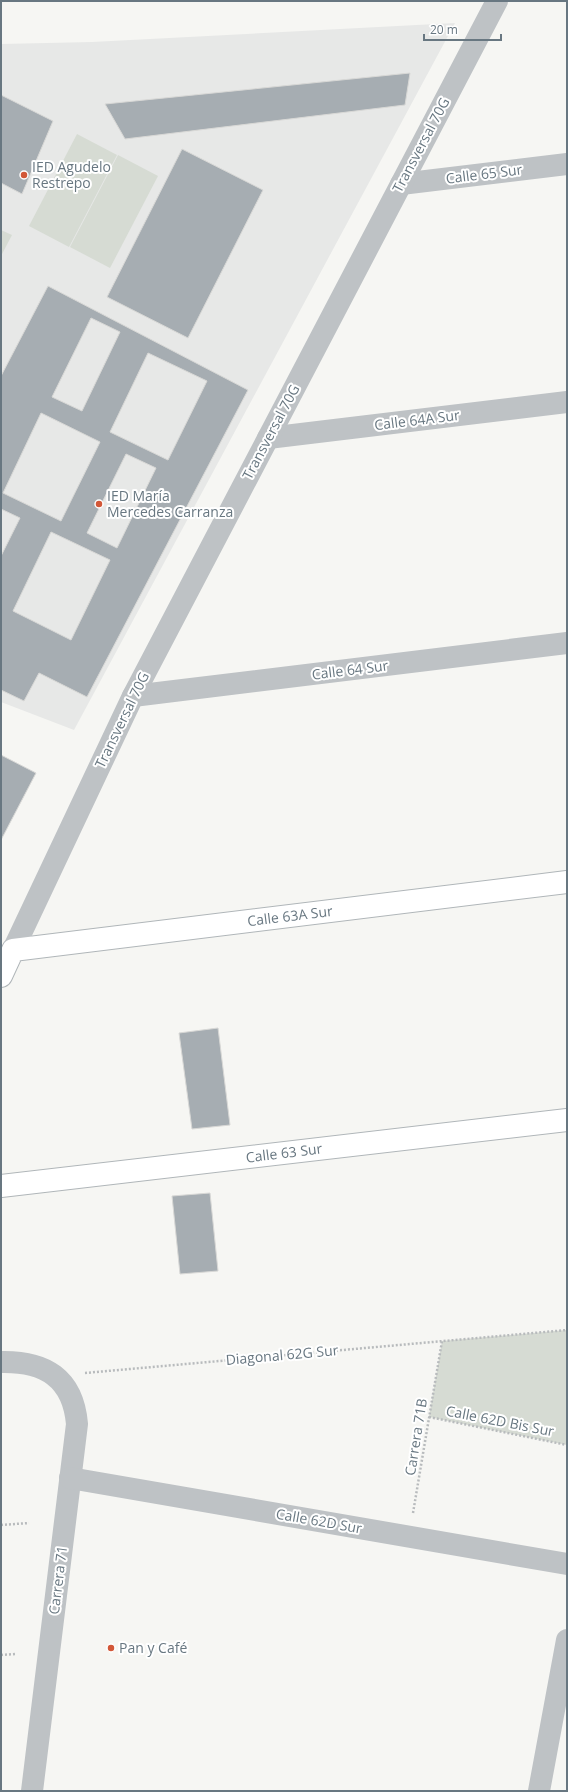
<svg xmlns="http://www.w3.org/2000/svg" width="568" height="1792" viewBox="0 0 568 1792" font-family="'Open Sans',sans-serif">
  <rect width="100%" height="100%" fill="#f6f6f3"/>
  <path fill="#e7e8e7" d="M455,23L74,730L1,702V44L92,42Z"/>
  <g fill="#d6dbd3">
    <path d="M77,134L117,155L69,247L29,226Z"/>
    <path d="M118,155L158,176L110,268L70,247Z"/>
    <path d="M1,230L12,235L1,256Z"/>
    <path d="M567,1330V1445L429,1417L442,1341Z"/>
  </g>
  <g fill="#a6adb2" stroke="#d8d8d6" fill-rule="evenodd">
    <path d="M410,73L405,105L125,139L105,104Z"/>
    <path d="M1,95L53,121L22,194L1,183Z"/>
    <path d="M182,149L263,190L188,338L107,297Z"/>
    <path d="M48,286L248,390L87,697L39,673L24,701L1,690V556L20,518L1,509V376ZM91,318L120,332L82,411L52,397ZM148,353L207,381L168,460L110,432ZM41,413L100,442L61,521L3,493ZM126,454L156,468L117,548L87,533ZM51,532L110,560L71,640L13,611Z"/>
    <path d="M1,755L36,773L1,840Z"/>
    <path d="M218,1028L230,1125L192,1129L179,1033Z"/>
    <path d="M210,1193L218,1271L180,1274L172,1196Z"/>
  </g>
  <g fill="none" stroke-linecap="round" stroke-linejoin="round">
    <defs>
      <g id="secondary">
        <path d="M1,976L13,950L567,882"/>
        <path d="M1,1186L567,1120"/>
      </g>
    </defs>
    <use href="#secondary" stroke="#b0b6b9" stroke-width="24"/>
    <g stroke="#b8bbbd" stroke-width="2.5" stroke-dasharray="2 2" stroke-linecap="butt">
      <path d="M85,1373L567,1330"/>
      <path d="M429,1417L567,1445"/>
      <path d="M413,1513L442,1341"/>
      <path d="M1,1525L29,1523"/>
      <path d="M1,1655L16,1654"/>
    </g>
    <g stroke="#bec2c5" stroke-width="22">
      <path d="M401,184L567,164"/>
      <path d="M268,438L567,402"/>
      <path d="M133,696L567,643"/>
      <path d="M13,950L133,696L497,1"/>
      <path d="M1,1362C45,1361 73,1378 77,1424L32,1791"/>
      <path d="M70,1478L567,1564"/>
      <path d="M539,1791L567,1640"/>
    </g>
    <use href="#secondary" stroke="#fff" stroke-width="22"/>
  </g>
  <g fill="#d25737" stroke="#fff" stroke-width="1.5">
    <circle cx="24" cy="175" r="4"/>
    <circle cx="99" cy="504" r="4"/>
    <circle cx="111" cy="1648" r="4"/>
  </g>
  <g text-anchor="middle" stroke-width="4" stroke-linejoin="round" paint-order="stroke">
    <g font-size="14" fill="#687781" stroke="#fff">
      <text transform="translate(421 145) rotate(-62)" y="5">Transversal 70G</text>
      <text transform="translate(484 174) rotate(-7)" y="5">Calle 65 Sur</text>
      <text transform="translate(417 420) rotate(-7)" y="5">Calle 64A Sur</text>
      <text transform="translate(271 432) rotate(-62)" y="5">Transversal 70G</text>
      <text transform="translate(350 670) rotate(-7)" y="5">Calle 64 Sur</text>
      <text transform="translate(122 720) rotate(-64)" y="5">Transversal 70G</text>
      <text transform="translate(290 916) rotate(-7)" y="5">Calle 63A Sur</text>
      <text transform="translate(284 1153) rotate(-7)" y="5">Calle 63 Sur</text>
      <text transform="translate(282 1355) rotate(-5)" y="5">Diagonal 62G Sur</text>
      <text transform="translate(500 1421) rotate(11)" y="5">Calle 62D Bis Sur</text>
      <text transform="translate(416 1437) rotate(-81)" y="5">Carrera 71B</text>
      <text transform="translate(319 1521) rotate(10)" y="5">Calle 62D Sur</text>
      <text transform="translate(58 1580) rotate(-83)" y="5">Carrera 71</text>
    </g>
    <g font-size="14" fill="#687781" stroke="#fff" text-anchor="start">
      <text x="32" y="172">IED Agudelo<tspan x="32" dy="16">Restrepo</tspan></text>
      <text x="107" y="501">IED María<tspan x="107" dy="16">Mercedes Carranza</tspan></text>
      <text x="119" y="1653">Pan y Café</text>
    </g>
  </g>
  <rect width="568" height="1792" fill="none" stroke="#687781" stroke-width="4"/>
  <path d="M424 34v6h77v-6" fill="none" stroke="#687781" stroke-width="2"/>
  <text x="430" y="34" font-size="12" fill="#687781" stroke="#ffffff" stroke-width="3" paint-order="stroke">20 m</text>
</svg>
